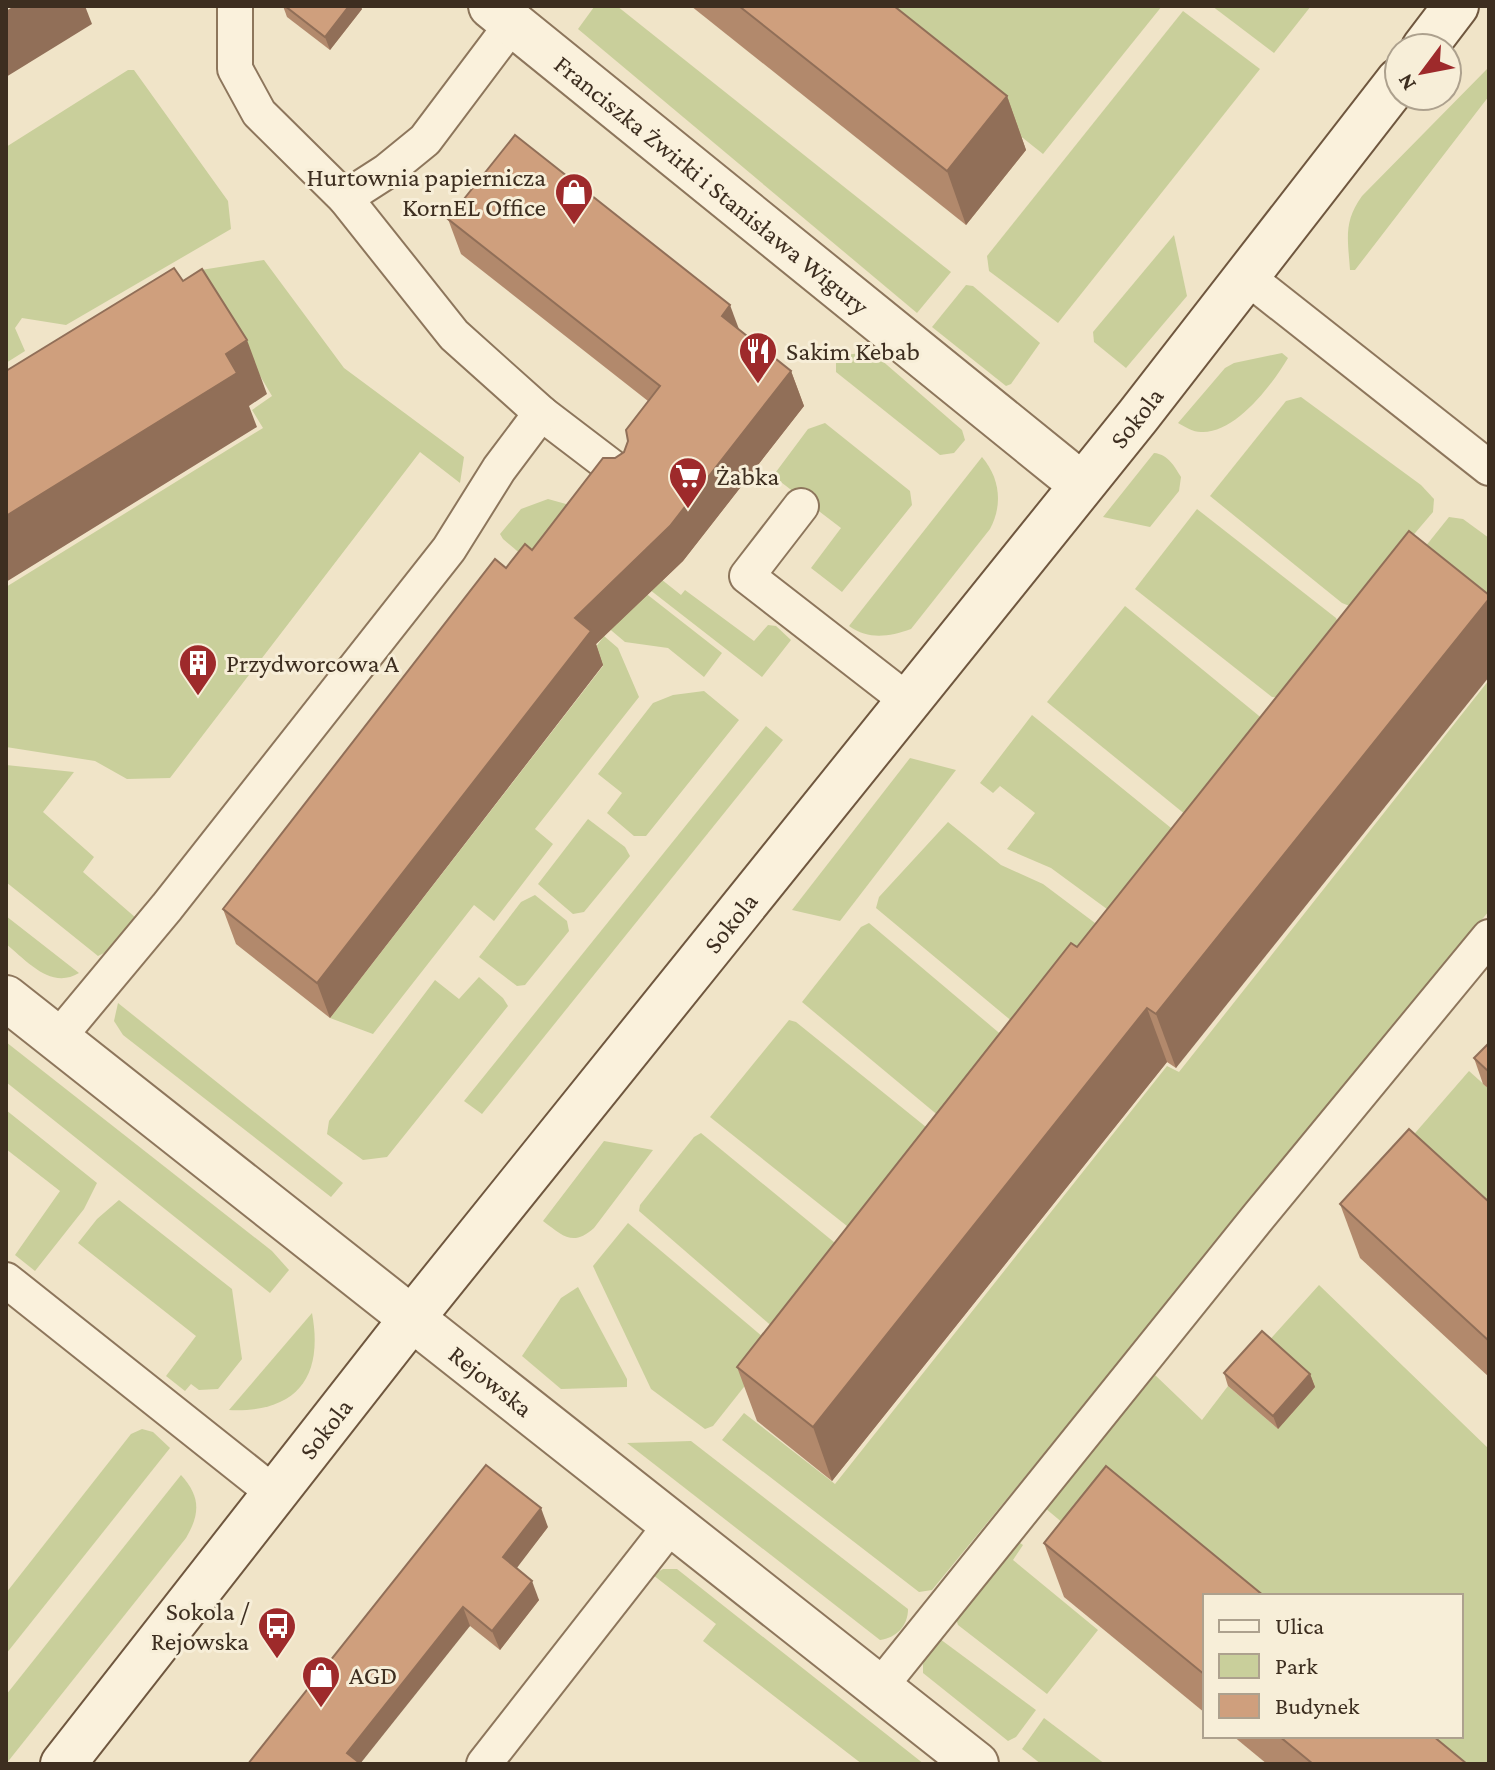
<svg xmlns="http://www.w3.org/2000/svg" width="1495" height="1770" viewBox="0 0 1495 1770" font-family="'Crimson Pro',serif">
  <rect width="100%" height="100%" fill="#f0e4c8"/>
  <g fill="#c9cf9b">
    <path d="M617,6L951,272L917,313L578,29L594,7Z"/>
    <path d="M858,6H1162L1043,154Z"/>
    <path d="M1212,6H1311L1274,53Z"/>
    <path d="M1183,11L1260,69L1058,323L989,271L987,256Z"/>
    <path d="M1489,67V96L1355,270H1350C1348,240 1343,222 1362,196Z"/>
    <path d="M128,70H134L228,201L231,229L66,325L22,318L15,328L25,351L6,363V147Z"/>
    <path d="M1174,235L1187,296L1126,368L1094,342L1093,332Z"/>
    <path d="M264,260L344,368L464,457L460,483L420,452L170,778L127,779L95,761L6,747V587L263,428L252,410L272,396L226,318L146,303L201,270Z"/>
    <path d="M966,285L973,286L1040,343L1011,384L1006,386L932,327Z"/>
    <path d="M872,352L962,430L965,440L954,453L940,455L836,372V361L843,355Z"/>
    <path d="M1282,353L1288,358C1272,385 1235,434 1201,432C1193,432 1185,427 1178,423L1225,368L1234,363Z"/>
    <path d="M1301,397L1421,485L1434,499L1433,512L1352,607L1342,603L1210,496L1286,401Z"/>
    <path d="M825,423L910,491L912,505L842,592L811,568L841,528L773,476L808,429Z"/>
    <path d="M1154,453C1168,454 1175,467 1181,477L1179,491L1150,527L1103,517Z"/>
    <path d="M982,457C1000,478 1003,505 990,529L911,629C888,637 869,640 849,626Z"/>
    <path d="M548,499L566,504L577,513L575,538L722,653L704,677L668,648L625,642L503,539L500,534L521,509Z"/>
    <path d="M1197,509L1336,618L1340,627L1284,698L1272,697L1135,589Z"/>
    <path d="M1449,517L1463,519L1489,538V630L1369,617Z"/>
    <path d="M592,524L681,595L685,590L754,641L768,625L776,626L791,640L762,677L582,537Z"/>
    <path d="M1125,606L1264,720L1186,815L1047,702Z"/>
    <path d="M604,636L618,648L639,697L535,829L553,844L494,921L474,905L373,1034L330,1018L603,666L590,655Z"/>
    <path d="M1489,680V911L932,1590L919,1592L722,1440L744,1413L835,1484L1167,1066L1179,1072Z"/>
    <path d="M704,691L739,720L646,836H634L607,813L622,793L598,774L653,703L673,695Z"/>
    <path d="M1032,715L1176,832L1111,912L1051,868L1007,849L1035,813L1000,786L993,793L980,783Z"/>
    <path d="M766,726L783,740L482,1114L464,1101Z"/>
    <path d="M910,758L956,770L840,921L792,910Z"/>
    <path d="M6,765L74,772L43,812L94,857L83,872L136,918L104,953L98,956L6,882Z"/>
    <path d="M588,819L625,847L630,856L584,912L573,914L538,884Z"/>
    <path d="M948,822L1001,865L1043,884L1095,923L1099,931L1020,1028L876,908L879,897Z"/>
    <path d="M535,895L567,921L569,931L525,985L517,986L479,957L521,902Z"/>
    <path d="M6,916L79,973C51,990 27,961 6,944Z"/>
    <path d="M869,923L1004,1037L946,1122L802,1002L861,927Z"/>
    <path d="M479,977L503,998L508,1006L387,1157L363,1160L327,1134L329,1121L435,980L459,999Z"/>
    <path d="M118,1003L343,1183L331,1197L123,1035L114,1021Z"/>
    <path d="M789,1020L796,1022L926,1127L934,1139L857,1234L710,1117Z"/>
    <path d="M6,1042L272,1251L289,1270L270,1293L6,1082Z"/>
    <path d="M1469,1071L1489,1089V1232L1396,1155Z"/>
    <path d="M6,1110L97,1183L84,1209L35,1271L15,1255L60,1191L6,1149Z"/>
    <path d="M701,1133L846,1252L775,1329L639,1211L640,1205L694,1137Z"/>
    <path d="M604,1141L653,1150L594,1228C573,1247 563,1236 543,1221Z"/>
    <path d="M119,1200L232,1289L242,1359L218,1389L199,1390L191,1384L185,1391L166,1376L196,1336L78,1243L97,1219Z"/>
    <path d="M628,1223L763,1337L771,1353L713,1426L705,1429L651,1389L598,1277L593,1266Z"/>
    <path d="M1319,1285L1489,1449V1764H1430L1396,1736H1461V1596H1226L1095,1550L1045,1508L1155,1375L1202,1420L1228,1386L1278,1429L1266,1344Z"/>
    <path d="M578,1287L627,1379V1387L561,1389L522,1356L561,1298Z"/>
    <path d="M312,1313C324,1378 296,1413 229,1410Z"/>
    <path d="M142,1429L153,1432L170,1448L6,1654V1593L131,1434Z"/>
    <path d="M691,1441L908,1609C908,1626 896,1638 880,1640L627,1443Z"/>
    <path d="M181,1475C201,1497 200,1514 186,1538L6,1764V1695Z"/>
    <path d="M1017,1541L1023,1545L1013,1560L1098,1630L1047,1694L958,1625L956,1619Z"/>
    <path d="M663,1569H677L924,1764H862L703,1641L716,1624L653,1575Z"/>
    <path d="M940,1639L1036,1710L1016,1737L1008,1741L923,1673V1664L931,1643Z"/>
    <path d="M1044,1718L1105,1764H1041L1022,1749Z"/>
  </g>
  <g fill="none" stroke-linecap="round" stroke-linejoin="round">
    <defs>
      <g id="lane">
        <path d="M235,6V69L259,113L345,198"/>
        <path d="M1247,277L1489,468"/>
        <path d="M541,413L621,474"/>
        <path d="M801,506L747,576L908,701"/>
        <path d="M57,1039L167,907L449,549L499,469L541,413L454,335L345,198L387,171L425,140L513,23"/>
        <path d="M6,1280L274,1493"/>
        <path d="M879,1688L1259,1216L1489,937"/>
        <path d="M484,1764L671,1525"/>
      </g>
      <g id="street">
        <path id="s1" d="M491,6L1081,484"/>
        <path id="s2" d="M6,998L976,1764"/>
      </g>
      <g id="secondary">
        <path d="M1424,48L1456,6"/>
        <path id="s3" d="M63,1764L413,1317L1138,416L1399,80"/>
      </g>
    </defs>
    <use href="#lane" stroke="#8d765c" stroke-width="38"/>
    <use href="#street" stroke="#8d765c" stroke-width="48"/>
    <use href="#secondary" stroke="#6f573f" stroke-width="48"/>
    <use href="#lane" stroke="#faf1dc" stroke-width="34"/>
    <use href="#street" stroke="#faf1dc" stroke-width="44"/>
    <use href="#secondary" stroke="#faf1dc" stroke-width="44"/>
  </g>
  <g fill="#b2896c">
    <path d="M283,6H360L362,9L330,50L287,17Z"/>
    <path d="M691,6H894L1007,96L1026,150L966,225Z"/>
    <path d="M448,219L740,330L791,371L804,406L683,561L596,644L603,665L330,1018L236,944L223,909L506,568L532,550L615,458L624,452L648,401L461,254Z"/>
    <path d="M1409,531L1176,1068L1167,1062L832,1481L757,1421L737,1367L1077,947Z"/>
    <path d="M1489,1043V1089L1483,1084L1474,1058Z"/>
    <path d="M1489,1202V1377L1360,1258L1340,1204Z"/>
    <path d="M1224,1373L1310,1374L1315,1387L1278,1429L1228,1386Z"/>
    <path d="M548,1527L516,1568L539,1600L500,1650L470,1626L248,1764Z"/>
    <path d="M1044,1543L1205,1596V1713L1064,1597Z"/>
    <path d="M1233,1736H1433L1467,1764H1267Z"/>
  </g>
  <g fill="#916f58">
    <path d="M14,6H85L92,24L6,77V11Z"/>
    <path d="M349,6H360L362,9L330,50L325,37Z"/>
    <path d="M1007,96L1026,150L966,225L947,171Z"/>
    <path d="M730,305L743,340L722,316Z"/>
    <path d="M247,340L267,394L249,406L257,427L6,582V516L226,354Z"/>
    <path d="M791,371L804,406L683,561L596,644L603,665L330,1018L317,983L575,618Z"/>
    <path d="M1489,599V677L1176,1068L1156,1014Z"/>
    <path d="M1147,1008L1167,1062L832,1481L813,1427Z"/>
    <path d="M1310,1374L1315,1387L1278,1429L1273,1416Z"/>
    <path d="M541,1508L548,1527L510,1577L503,1557Z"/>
    <path d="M532,1581L539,1600L500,1650L492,1631Z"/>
    <path d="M463,1607L470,1626L360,1764L347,1753Z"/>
  </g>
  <g fill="#cf9f7d" stroke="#916f58" stroke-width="2">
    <path d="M285,6H349L325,37Z"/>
    <path d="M739,6H894L1007,96L947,171Z"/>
    <path d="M515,135L730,305L722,316L791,371L670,526L575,618L591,631L317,983L223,909L495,559L506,568L525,544L532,550L603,458H615L624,452L628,441L626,430L660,386L448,219Z"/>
    <path d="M174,268L183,281L202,269L247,340L226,354L237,373L6,516V371Z"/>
    <path d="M1409,531L1489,595V599L1156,1014L1147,1008L813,1427L737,1367L1071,943L1077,947Z"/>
    <path d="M1489,1043V1072L1474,1058Z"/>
    <path d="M1409,1129L1489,1202V1341L1340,1204Z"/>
    <path d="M1262,1331L1310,1374L1273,1416L1224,1373Z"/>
    <path d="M486,1465L541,1508L503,1557L532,1581L492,1631L463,1607L347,1753L361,1764H248Z"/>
    <path d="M1106,1466L1264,1596H1205V1675L1044,1543Z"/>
    <path d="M1279,1736H1433L1467,1764H1313Z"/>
  </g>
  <defs>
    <symbol id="shop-pin" viewBox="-11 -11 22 30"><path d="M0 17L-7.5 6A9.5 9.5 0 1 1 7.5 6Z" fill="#9e2a2b" stroke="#f7eed8"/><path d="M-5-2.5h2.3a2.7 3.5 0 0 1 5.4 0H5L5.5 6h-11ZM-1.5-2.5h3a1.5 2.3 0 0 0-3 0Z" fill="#fff"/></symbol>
    <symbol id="restaurant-pin" viewBox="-11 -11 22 30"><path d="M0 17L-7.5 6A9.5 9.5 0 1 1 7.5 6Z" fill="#9e2a2b" stroke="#f7eed8"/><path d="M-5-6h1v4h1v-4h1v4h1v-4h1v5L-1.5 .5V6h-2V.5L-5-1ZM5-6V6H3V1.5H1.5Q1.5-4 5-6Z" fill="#fff"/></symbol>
    <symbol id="supermarket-pin" viewBox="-11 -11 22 30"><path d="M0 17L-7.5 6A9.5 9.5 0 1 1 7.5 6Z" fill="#9e2a2b" stroke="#f7eed8"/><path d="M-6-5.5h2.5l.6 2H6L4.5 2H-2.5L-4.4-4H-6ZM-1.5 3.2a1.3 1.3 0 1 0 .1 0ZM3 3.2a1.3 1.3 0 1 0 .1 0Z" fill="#fff"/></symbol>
    <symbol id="building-pin" viewBox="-11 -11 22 30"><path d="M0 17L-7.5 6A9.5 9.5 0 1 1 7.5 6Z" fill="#9e2a2b" stroke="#f7eed8"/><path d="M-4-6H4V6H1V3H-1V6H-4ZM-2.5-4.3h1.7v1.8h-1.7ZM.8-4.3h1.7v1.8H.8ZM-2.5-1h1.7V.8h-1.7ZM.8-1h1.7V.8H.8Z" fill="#fff"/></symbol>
    <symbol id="bus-pin" viewBox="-11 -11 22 30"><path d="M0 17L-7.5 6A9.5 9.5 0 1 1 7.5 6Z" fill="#9e2a2b" stroke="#f7eed8"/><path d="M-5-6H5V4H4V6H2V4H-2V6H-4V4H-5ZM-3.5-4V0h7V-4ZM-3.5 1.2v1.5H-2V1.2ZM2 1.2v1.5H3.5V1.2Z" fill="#fff"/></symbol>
  </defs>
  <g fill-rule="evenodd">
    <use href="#shop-pin" x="552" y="170" width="44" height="60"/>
    <use href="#restaurant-pin" x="736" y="329" width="44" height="60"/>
    <use href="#supermarket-pin" x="666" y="454" width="44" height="60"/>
    <use href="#building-pin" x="176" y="641" width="44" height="60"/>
    <use href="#bus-pin" x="255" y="1604" width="44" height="60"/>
    <use href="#shop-pin" x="299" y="1653" width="44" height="60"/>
  </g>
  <g text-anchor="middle" stroke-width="6" stroke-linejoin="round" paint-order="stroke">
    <g font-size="26" fill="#3d2e20" stroke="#f7eed8" text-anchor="start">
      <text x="546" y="186" text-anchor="end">Hurtownia papiernicza<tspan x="546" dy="30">KornEL Office</tspan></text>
      <text x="786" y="360">Sakim Kebab</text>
      <text x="716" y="485">Żabka</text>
      <text x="226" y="672">Przydworcowa A</text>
      <text x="249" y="1620" text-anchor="end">Sokola /<tspan x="249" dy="30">Rejowska</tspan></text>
      <text x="349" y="1684">AGD</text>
    </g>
    <g font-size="26" fill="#3d2e20" stroke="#f7eed8">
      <text dy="9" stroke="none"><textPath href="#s1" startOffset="284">Franciszka Żwirki i Stanisława Wigury</textPath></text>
      <text dy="9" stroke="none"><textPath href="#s3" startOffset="1722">Sokola</textPath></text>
      <text dy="9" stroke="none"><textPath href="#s3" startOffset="1074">Sokola</textPath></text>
      <text dy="9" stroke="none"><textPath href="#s2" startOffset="618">Rejowska</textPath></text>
      <text dy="9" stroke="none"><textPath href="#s3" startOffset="426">Sokola</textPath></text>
    </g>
  </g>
  <rect width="1495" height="1770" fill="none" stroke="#3d2e20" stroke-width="16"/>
  <rect x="1203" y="1594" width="260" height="144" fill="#f7eed8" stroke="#ada18e" stroke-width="2"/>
  <rect x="1219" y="1620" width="40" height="12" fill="#faf1dc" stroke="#ada18e" stroke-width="2"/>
  <text x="1275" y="1634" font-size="24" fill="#3d2e20">Ulica</text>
  <rect x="1219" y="1654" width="40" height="24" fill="#c9cf9b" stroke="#ada18e" stroke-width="2"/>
  <text x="1275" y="1674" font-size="24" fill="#3d2e20">Park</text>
  <rect x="1219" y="1694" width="40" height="24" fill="#cf9f7d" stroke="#ada18e" stroke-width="2"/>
  <text x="1275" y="1714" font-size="24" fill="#3d2e20">Budynek</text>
  <g transform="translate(1423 72) rotate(238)"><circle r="38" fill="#f7eed8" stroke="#ada18e" stroke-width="2"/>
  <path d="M0-6L14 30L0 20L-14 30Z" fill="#9e2a2b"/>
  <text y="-12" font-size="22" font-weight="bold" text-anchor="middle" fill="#3d2e20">N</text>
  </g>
</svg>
